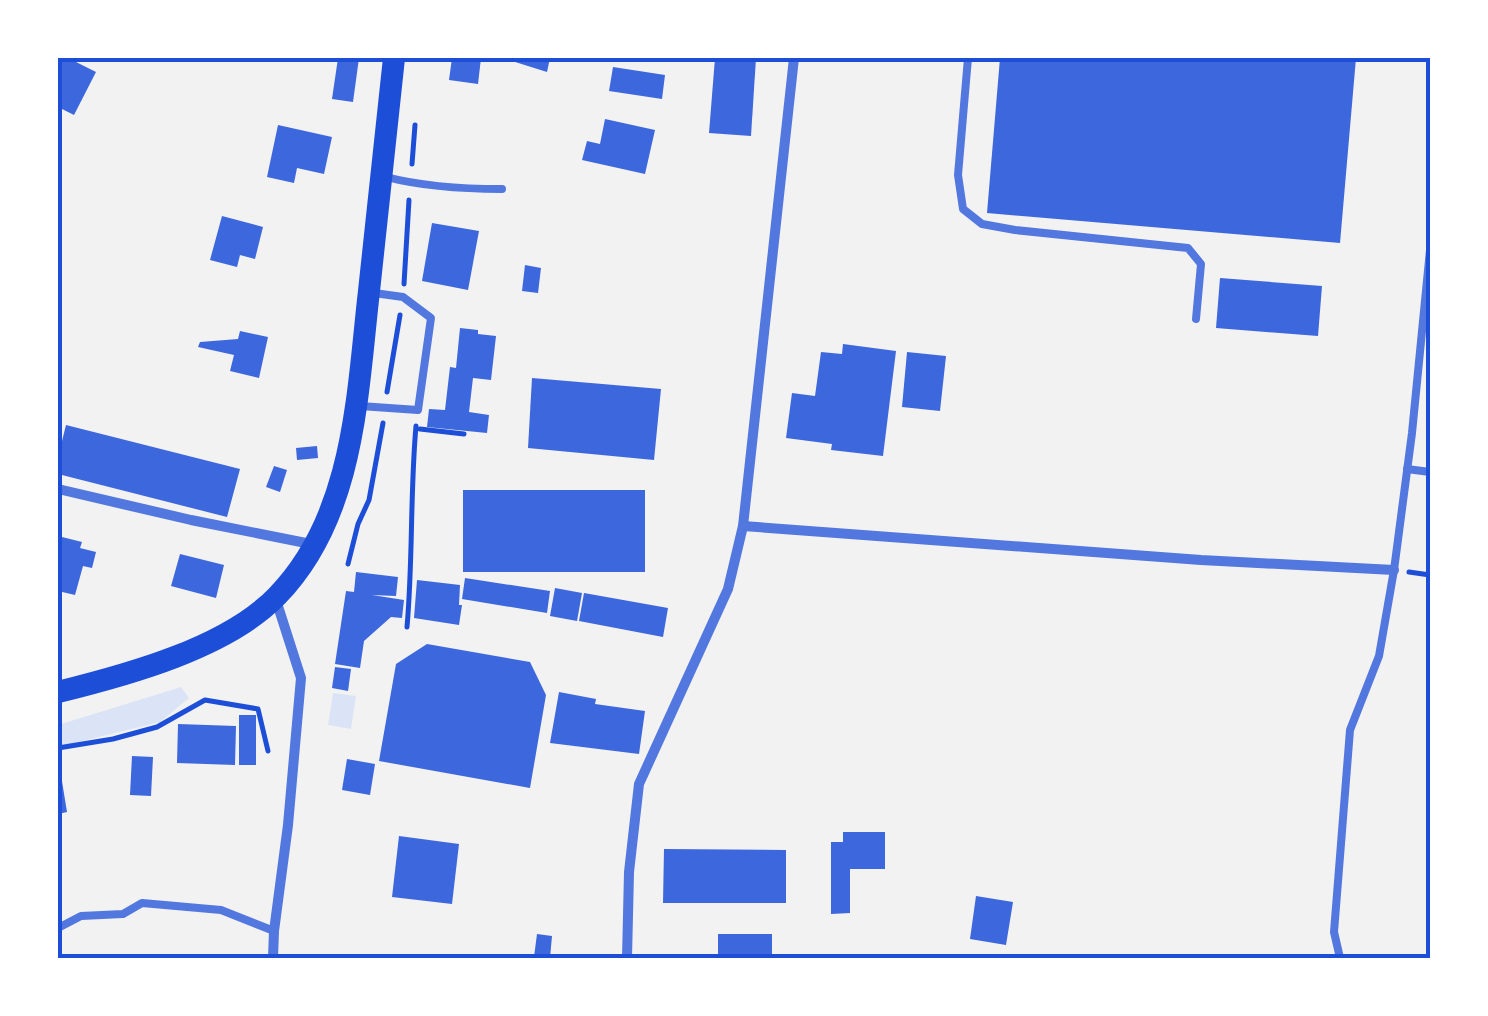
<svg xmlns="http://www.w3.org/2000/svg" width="1488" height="1016" viewBox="0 0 1488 1016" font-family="'DM Sans',sans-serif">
  <rect width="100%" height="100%" fill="#f2f2f2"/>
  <g fill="#dbe4f7">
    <path d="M181,687L189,698L160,722L58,747V725Z"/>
    <path d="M333,693L356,696L351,729L328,725Z"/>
  </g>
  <g fill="#3d67dc">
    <path d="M58,58H68L96,72L74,115L58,107Z"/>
    <path d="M338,58H359L353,102L332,99Z"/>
    <path d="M452,58H481L478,84L449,80Z"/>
    <path d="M502,58H550L547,72Z"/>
    <path d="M715,58H756L751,136L709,133Z"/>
    <path d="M1000,58H1356L1340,243L987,213Z"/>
    <path d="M613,67L665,75L662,99L609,91Z"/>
    <path d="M605,119L655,130L645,174L582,160L587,141L600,144Z"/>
    <path d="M278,125L332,137L324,174L297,168L294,183L267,177Z"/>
    <path d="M222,216L263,227L255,259L240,255L237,267L210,260Z"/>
    <path d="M432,223L479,231L468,290L422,281Z"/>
    <path d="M525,265L541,268L538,293L522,291Z"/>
    <path d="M1220,278L1322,286L1318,336L1216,328Z"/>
    <path d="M460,328L478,330V334L496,336L491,380L473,378L469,412L489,415L487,433L427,427L429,409L445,410L450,367L456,368Z"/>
    <path d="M240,331L268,337L259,378L230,371L234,355L198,347L200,342L238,339Z"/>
    <path d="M843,344L896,351L883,456L831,450L832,444L786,438L792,393L815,396L821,352L842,354Z"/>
    <path d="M907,352L946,356L940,411L902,407Z"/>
    <path d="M532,378L661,389L654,460L528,448Z"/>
    <path d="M66,425L240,469L227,517L58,474V457Z"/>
    <path d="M317,446L318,458L297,460L296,448Z"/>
    <path d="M274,466L287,470L280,492L266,487Z"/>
    <rect x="463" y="490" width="182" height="82"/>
    <path d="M58,536L82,542L80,548L96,552L92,568L83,566L75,595L58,591Z"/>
    <path d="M180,554L224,565L216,598L171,586Z"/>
    <path d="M356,572L398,577L396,596L372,595L404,600L402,618L391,617L364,641L360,668L335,664L346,591L354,592Z"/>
    <path d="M465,578L550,591L547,613L462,599Z"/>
    <path d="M417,580L460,585L459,605H462L459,625L414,618Z"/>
    <path d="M555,588L582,593L577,621L550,616Z"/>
    <path d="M584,593L668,608L663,637L579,621Z"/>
    <path d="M427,644L530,662L546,695L530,788L379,761L396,664Z"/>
    <path d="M335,667L351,669L348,691L332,688Z"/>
    <path d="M559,692L596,699L595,704L645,711L639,754L550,743Z"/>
    <rect x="239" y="715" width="17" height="50"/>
    <path d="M178,724L236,726L235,765L177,763Z"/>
    <path d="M132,756L153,757L151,796L130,795Z"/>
    <path d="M347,759L375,764L370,795L342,790Z"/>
    <path d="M61,775L67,812L58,814V776Z"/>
    <path d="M843,832H885V869H850V913L831,914V842H843Z"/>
    <path d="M399,836L459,844L452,904L392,897Z"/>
    <path d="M664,849L786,850V903H663Z"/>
    <path d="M976,896L1013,902L1006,945L970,939Z"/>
    <path d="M537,934L552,936L550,958L534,957Z"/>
    <rect x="718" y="934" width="54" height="24"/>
  </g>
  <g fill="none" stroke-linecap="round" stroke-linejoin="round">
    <g stroke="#1d4ed8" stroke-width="5">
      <path d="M412,164L415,125"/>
      <path d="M404,284L409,200"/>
      <path d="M387,392L400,315"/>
      <path d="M420,429L464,434"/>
      <path d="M348,564L358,524L369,500L383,423"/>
      <path d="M1409,572L1430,575"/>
      <path d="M407,627C413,560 410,493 416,426"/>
      <path d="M58,748L113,739L157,727L205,700L258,709L268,751"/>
    </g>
    <g stroke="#5277de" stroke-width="8">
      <path d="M968,58L958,175L963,209L982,224L1015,230L1188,248L1201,264L1196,319"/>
      <path d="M386,177C425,187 463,189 502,189"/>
      <path d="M360,406L418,410L431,318L403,297L374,293"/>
      <path d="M1407,469L1430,472"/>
      <path d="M58,928L81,916L123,914L142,903L221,910L274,931"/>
      <path d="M1340,958L1334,932L1350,730L1379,656L1394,570L1412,433L1430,250"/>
    </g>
    <g stroke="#5277de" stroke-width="10">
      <path d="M58,489L191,520L316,545"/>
      <path d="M743,526L1201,560L1394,570"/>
      <path d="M273,958L274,931L288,825L301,678L276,600"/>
      <path d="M627,958L629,872L639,784L728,589L743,526L794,58"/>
    </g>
    <path stroke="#1d4ed8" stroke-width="22" d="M58,692C127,675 227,648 277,596C355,516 357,395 369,291C378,213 386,135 394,58"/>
  </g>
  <rect width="1488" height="1016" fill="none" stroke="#ffffff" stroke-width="120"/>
  <rect x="60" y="60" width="1368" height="896" fill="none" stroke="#1d4ed8" stroke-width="4"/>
</svg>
